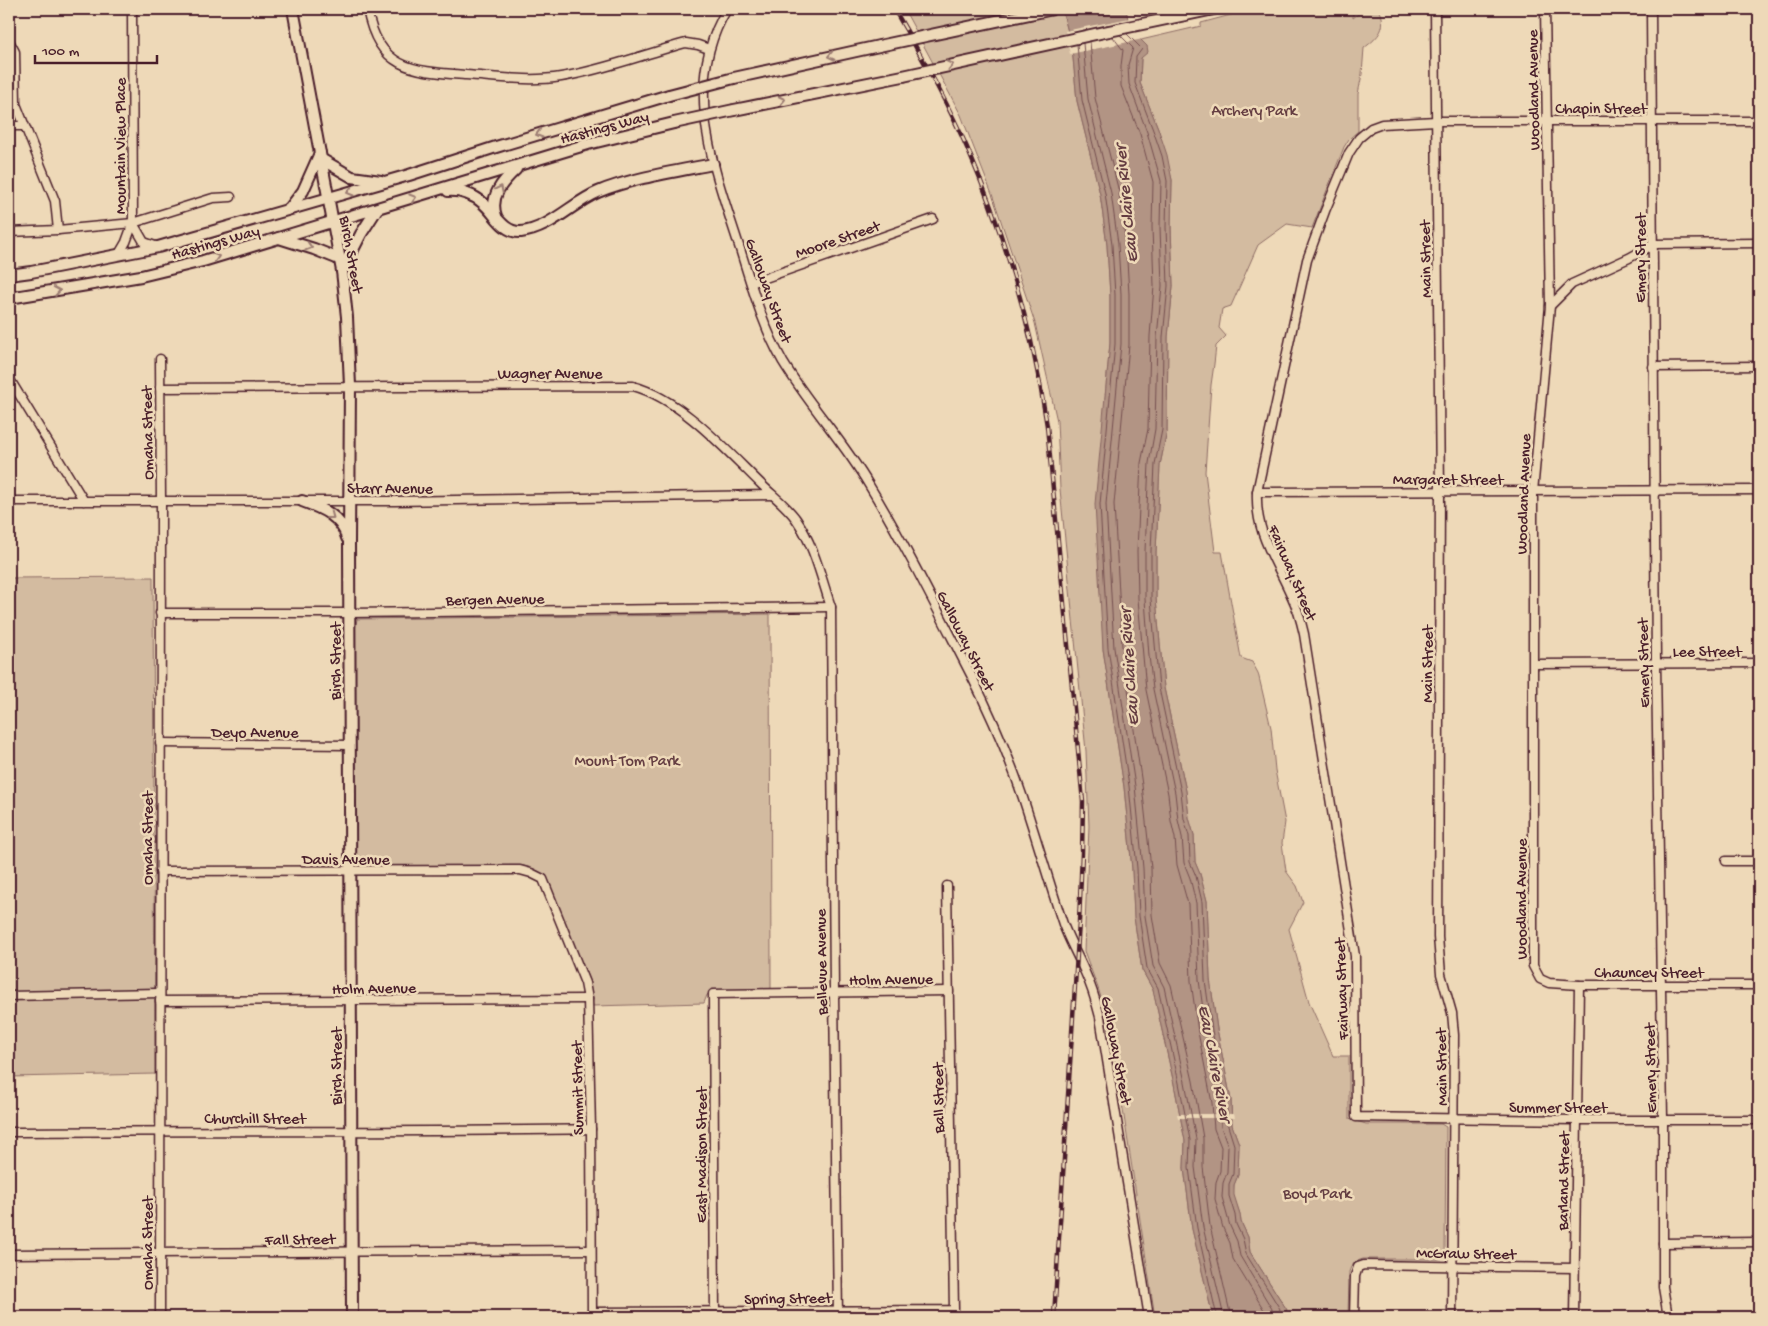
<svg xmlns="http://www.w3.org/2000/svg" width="1768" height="1326" viewBox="0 0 1768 1326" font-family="'Gochi Hand',sans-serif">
  <rect width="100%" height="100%" fill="#eed9b8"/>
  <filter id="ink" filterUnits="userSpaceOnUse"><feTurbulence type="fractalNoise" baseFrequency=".02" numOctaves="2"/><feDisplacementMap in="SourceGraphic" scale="10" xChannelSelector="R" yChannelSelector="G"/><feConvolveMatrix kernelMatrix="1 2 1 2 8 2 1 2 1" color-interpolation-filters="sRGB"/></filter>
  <g filter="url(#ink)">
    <g fill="#d3bba0" stroke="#8e6d66">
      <path d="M904,9H1062L1072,47L1077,101L1100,194L1107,245L1110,295V343L1105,398L1103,649L1124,787L1132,869L1134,917L1142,970L1153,990L1174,1084L1185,1141L1184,1168L1192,1229L1213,1317H1155L1115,1058L1105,1010L1098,988L1084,951L1089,826L1086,751L1060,489L1057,421L1035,323L993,197L961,115Z"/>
      <path d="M1253,9H1353V18L1365,9H1379C1388,27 1379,37 1364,48L1362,74L1358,94V131L1349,139L1344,147L1312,228L1287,224L1258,245L1231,306L1222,309L1219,328L1226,336L1216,346L1214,364L1211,385L1205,472L1215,552H1222L1241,658L1252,662L1258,673L1271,728L1275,770L1285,822L1282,843L1286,871L1297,886L1303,902L1289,929L1309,1002L1333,1056H1349V1119L1366,1124H1441L1446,1127V1130L1445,1255L1442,1259H1363C1356,1261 1351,1264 1349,1272L1348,1317H1281L1287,1310L1250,1252L1248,1237L1241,1222L1240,1214L1233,1195L1234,1185L1238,1175L1239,1144L1232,1125L1231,1100L1217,1029L1210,979L1207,901L1200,874L1195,862L1194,835L1189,818L1186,791L1164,688L1161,655L1156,598V552L1160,465L1167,431L1168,337L1173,286L1171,227L1172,180L1158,128L1140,83L1141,58L1147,46L1141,40L1201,26V23Z"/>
      <path d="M153,577L155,1074L9,1077V578Z"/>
      <path d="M770,614L771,990L711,992L707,995L704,1003L593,1006L588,978L545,877L538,871L524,866L411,867L357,864L355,856V630L357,619Z"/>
    </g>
    <path fill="#b29484" stroke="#886560" d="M1062,9H1126L1130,29L1147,46L1148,52L1141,58L1140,83L1158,128L1167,155L1172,180L1171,227L1173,286L1168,337L1167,431L1160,465L1156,552V598L1164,688L1186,791L1189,818L1194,835L1195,862L1200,874L1207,901L1210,979L1217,1029L1231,1100L1232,1125L1239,1144L1238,1175L1234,1185V1195L1240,1214L1241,1222L1248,1237L1250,1252L1287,1310L1281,1317H1213L1192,1229L1184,1168L1185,1141L1174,1084L1153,990L1142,970L1134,917L1132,869L1124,787L1103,649L1095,504L1110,343V295L1107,245L1100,194L1077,101L1072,47Z"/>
    <g fill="#eed9b8">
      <path d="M1059,9H1093L1061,15Z"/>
      <path d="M1130,18L1132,28L1143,39L1070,54L1065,31Z"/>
      <path d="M1177,1114H1234L1235,1118H1178Z"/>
    </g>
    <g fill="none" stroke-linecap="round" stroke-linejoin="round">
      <g stroke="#744e4f" stroke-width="1">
        <path d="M1127,34L1142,49L1136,57L1135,83L1153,130L1162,156L1167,181L1166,227L1168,286L1163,337L1162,430L1155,464L1151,551V599L1156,655L1159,688L1181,792L1184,819L1189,836L1190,862L1196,876L1202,902L1205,980L1212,1030L1226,1101L1228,1126L1234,1145L1233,1174L1229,1184V1196L1235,1215L1236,1224L1243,1239L1246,1254L1280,1309L1278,1317"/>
        <path d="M1120,35L1133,48L1128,65L1129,84L1147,132L1161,181L1160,227L1162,286L1157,337L1155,429L1149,463L1145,551V599L1149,656L1153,689L1175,793L1178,820L1182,837L1184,863L1190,878L1196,903L1199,980L1206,1031L1220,1102L1221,1127L1228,1146L1227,1172L1223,1183L1222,1197L1230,1226L1237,1241L1240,1256L1272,1309L1271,1317"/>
        <path d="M1113,37L1123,50L1121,66V86L1140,134L1153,182L1152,227L1154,286L1150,336L1148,429L1141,463L1137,551L1138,599L1146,690L1168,794L1171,821L1175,838L1177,865L1188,904L1191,981L1198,1032L1212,1103L1214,1129L1221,1147L1220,1171L1216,1182L1215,1199L1223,1228L1230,1243L1233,1259L1264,1310V1317"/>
        <path d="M1090,42L1095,98L1119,192L1126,244L1129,294V345L1114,504L1122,647L1142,785L1151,868L1152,915L1160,963L1171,985L1193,1081L1203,1138V1167L1210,1226L1231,1317"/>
        <path d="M1083,43L1088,99L1111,193L1118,244L1121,294V344L1106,504L1114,648L1135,786L1143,868L1145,916L1153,966L1164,987L1185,1082L1196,1139L1195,1167L1203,1227L1224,1317"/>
        <path d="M1077,44L1082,100L1105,193L1112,245L1115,295V344L1100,504L1108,648L1129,786L1137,868L1139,916L1147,968L1158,988L1179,1083L1190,1140L1189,1168L1197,1228L1217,1317"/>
      </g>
      <defs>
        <g id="minor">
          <path d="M132,9L133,223L144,242L158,247"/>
          <path d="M367,9C379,70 412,71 466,75C497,77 530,82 561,77C604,70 644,54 686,43L698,45L709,49"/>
          <path d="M727,9C680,87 715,170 740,249C752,287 763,327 783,362C809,405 844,442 869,485C906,546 938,611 971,675C991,715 1009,756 1023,798C1037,840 1049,882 1063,924C1069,940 1077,954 1084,970C1091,985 1096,1001 1100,1017L1149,1317"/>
          <path d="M1435,9L1440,492L1438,937L1441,974L1452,1013L1454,1035L1452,1317"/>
          <path d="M1545,9L1550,306L1533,492V966L1540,979L1549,983L1579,985H1759"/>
          <path d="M1651,9L1656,664L1663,1119V1287L1668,1317"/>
          <path d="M9,41L15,52L16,104L55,201L58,230"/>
          <path d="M1759,121H1436L1382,124L1371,128L1359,138L1349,153L1325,211L1307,260L1257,492C1255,534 1276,560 1292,597C1298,609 1301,621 1304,634L1355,956L1356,1117L1577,1120H1759"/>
          <path d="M9,126H24"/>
          <path d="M9,232L58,230L133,223L213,198L231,197"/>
          <path d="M119,254L126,242L133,223"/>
          <path d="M751,283L933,219"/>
          <path d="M1550,306L1572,284L1629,258L1654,244L1759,243"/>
          <path d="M160,359L161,501L160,1317"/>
          <path d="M1653,367L1759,366"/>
          <path d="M9,378L84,501"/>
          <path d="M160,388L633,386C681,399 726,450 761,484C772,495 787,506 796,519C814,545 821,577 831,607L834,992L838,1317"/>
          <path d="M1257,492L1759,490"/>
          <path d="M9,501H395L772,495"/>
          <path d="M160,613H349L831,607"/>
          <path d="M1534,664L1759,663"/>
          <path d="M160,743L349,745"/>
          <path d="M1726,861H1759"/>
          <path d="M160,871L520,870L531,873L543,879L585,983L588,999L591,1129L592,1317"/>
          <path d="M9,996L159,993"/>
          <path d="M160,1001L588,999"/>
          <path d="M9,1132C203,1130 397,1133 591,1129"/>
          <path d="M1663,1243L1759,1242"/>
          <path d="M9,1254L591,1250"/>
          <path d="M592,1312L954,1310L947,886"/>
          <path d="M715,1317L713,994L949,991"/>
          <path d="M1354,1317L1355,1276L1358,1267L1364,1265L1575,1268"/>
          <path d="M1574,1317L1579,985"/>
        </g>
        <g id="major">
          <path d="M293,9L342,271L347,317L350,386L349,543L352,1317"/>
          <path d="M1109,31L1214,9"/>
          <path d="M734,78L879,46"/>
          <path d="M734,110L903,76"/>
          <path d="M321,159L352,177L381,181"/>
          <path d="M448,191C460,190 474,195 483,203C495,213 503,233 521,232C550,229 572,203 598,192C631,178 678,171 713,164"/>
          <path d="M290,208L303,191L320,153"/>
          <path d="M496,216C489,196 503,181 516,169"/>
          <path d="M279,238L314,249L339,259"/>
          <path d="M342,271L361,234L377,209"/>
          <path d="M9,275L31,272L158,247L409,175L496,147L669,95"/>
          <path d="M9,298L141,276L203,261L588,144L674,123"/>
          <path d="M302,501C321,508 342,516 347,538"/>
        </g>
      </defs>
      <use href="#minor" stroke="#4a1f2b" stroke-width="11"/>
      <use href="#major" stroke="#4a1f2b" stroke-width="14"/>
      <use href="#minor" stroke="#eed9b8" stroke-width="8"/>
      <use href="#major" stroke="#eed9b8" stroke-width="10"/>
      <defs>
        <path id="rail" d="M894,9C921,55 947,101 968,150C1006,238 1033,331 1047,426L1083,802L1082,853L1079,922L1054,1317"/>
      </defs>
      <use href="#rail" stroke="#4a1f2b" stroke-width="4.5"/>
      <use href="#rail" stroke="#eed9b8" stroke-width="2.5" stroke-dasharray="8" stroke-linecap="butt"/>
      <defs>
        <g id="major-bridge">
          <path d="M879,46L1053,9"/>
          <path d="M903,76L1109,31"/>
          <path d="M669,95L734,78"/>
          <path d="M674,123L734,110"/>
        </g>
      </defs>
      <use href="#major-bridge" stroke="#4a1f2b" stroke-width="14" stroke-linecap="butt"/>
      <use href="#major-bridge" stroke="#eed9b8" stroke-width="10"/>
    </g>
    <defs><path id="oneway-chevron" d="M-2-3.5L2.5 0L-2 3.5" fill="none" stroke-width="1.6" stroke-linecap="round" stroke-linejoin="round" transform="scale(1.25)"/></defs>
    <g stroke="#9c7c72">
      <use href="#oneway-chevron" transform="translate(831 56) rotate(167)"/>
      <use href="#oneway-chevron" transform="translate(950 65) rotate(-12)"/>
      <use href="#oneway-chevron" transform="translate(782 100) rotate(-12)"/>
      <use href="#oneway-chevron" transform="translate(539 134) rotate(163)"/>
      <use href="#oneway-chevron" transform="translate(500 189) rotate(-63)"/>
      <use href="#oneway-chevron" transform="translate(350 192) rotate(164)"/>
      <use href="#oneway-chevron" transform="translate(413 198) rotate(-17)"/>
      <use href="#oneway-chevron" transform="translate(309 247) rotate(17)"/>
      <use href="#oneway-chevron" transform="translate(216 257) rotate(-17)"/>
      <use href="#oneway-chevron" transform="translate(57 291) rotate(-10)"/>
      <use href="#oneway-chevron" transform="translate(331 516) rotate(37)"/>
    </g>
  </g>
  <g text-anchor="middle" stroke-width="5" stroke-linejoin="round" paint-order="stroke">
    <g font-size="16" fill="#4a1f2b" stroke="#eed9b8">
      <text transform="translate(1532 90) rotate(-91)" y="6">Woodland Avenue</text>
      <text x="1601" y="113">Chapin Street</text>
      <text transform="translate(604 126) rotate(-15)" y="6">Hastings Way</text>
      <text transform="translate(119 146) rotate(-90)" y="6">Mountain View Place</text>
      <text transform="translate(837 238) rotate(-19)" y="6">Moore Street</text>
      <text transform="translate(215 241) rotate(-16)" y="6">Hastings Way</text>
      <text transform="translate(353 254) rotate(80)" y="6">Birch Street</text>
      <text transform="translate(1639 258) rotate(-90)" y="6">Emery Street</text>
      <text transform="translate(1424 259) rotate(-91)" y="6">Main Street</text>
      <text transform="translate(770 290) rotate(70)" y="6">Galloway Street</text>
      <text x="550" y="378">Wagner Avenue</text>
      <text transform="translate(146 433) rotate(-91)" y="6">Omaha Street</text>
      <text x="1448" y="484">Margaret Street</text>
      <text x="390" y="493">Starr Avenue</text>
      <text transform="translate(1522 494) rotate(-88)" y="6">Woodland Avenue</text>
      <text transform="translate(1294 572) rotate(67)" y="6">Fairway Street</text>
      <text transform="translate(495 598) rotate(-1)" y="6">Bergen Avenue</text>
      <text transform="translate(967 640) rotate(63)" y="6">Galloway Street</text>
      <text x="1707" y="656">Lee Street</text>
      <text transform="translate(334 661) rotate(-90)" y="6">Birch Street</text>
      <text transform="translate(1642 663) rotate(-91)" y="6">Emery Street</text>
      <text transform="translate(1426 664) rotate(-90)" y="6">Main Street</text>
      <text x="255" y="737">Deyo Avenue</text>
      <text transform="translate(146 838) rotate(-90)" y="6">Omaha Street</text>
      <text x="346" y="864">Davis Avenue</text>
      <text transform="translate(1520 899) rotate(-90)" y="6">Woodland Avenue</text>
      <text transform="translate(820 962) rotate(-91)" y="6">Bellevue Avenue</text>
      <text x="1649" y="977">Chauncey Street</text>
      <text transform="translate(891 978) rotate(-1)" y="6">Holm Avenue</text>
      <text transform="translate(374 987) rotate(-1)" y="6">Holm Avenue</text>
      <text transform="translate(1340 989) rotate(-92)" y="6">Fairway Street</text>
      <text transform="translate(1118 1050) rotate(79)" y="6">Galloway Street</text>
      <text transform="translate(335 1066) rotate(-90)" y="6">Birch Street</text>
      <text transform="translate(1440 1067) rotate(-91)" y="6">Main Street</text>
      <text transform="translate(1649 1068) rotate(-91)" y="6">Emery Street</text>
      <text transform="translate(576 1088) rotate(-91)" y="6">Summit Street</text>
      <text transform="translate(937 1098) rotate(-91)" y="6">Ball Street</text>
      <text x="1558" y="1112">Summer Street</text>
      <text x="255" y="1123">Churchill Street</text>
      <text transform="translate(700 1155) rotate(-90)" y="6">East Madison Street</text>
      <text transform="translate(1562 1181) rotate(-89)" y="6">Barland Street</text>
      <text transform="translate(300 1238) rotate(-1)" y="6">Fall Street</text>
      <text transform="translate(146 1243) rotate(-90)" y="6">Omaha Street</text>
      <text transform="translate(1466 1252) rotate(1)" y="6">McGraw Street</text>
      <text transform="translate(788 1297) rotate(-1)" y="6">Spring Street</text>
    </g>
    <g font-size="16" fill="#653e42" stroke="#eed9b8">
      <text x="1254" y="115">Archery Park</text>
      <text x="627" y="765">Mount Tom Park</text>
      <text x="1317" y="1198">Boyd Park</text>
    </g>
    <g font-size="18" font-style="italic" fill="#643c41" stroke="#eed9b8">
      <text transform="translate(1125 204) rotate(-96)" y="6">Eau Claire River</text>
      <text transform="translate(1128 667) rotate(-94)" y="6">Eau Claire River</text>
      <text transform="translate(1216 1063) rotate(79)" y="6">Eau Claire River</text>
    </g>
  </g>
  <rect width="1768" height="1326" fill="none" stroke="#eed9b8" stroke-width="30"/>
  <rect x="15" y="15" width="1738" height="1296" fill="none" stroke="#4a1f2b" stroke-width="2" filter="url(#ink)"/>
  <path d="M35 55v8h122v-8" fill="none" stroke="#4a1f2b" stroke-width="2.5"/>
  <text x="42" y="55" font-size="15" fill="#4a1f2b" stroke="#eed9b8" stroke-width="4" paint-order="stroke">100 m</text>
</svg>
